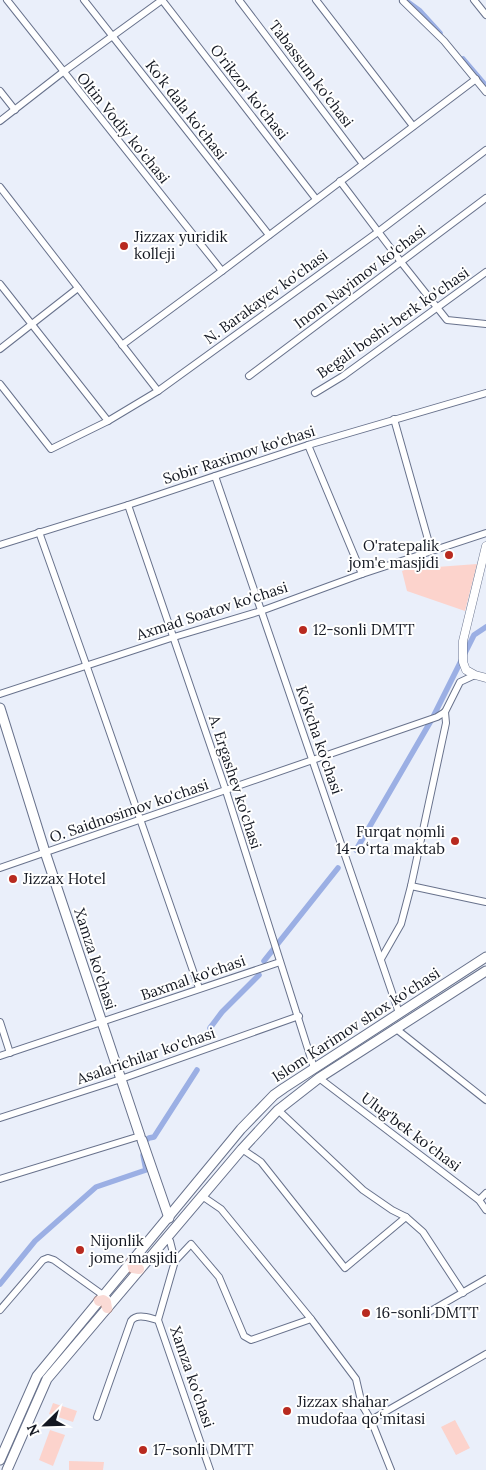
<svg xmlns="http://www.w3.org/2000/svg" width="486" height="1470" viewBox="0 0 486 1470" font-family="Lora,serif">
  <rect width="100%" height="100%" fill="#eaeffa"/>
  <g fill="#fcd3cc">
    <path d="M434,559L437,567L477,564L465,611L407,591L402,571Z"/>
    <path d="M53,1403L77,1411L73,1422L49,1414Z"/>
    <path d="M455,1420L470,1448L456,1455L441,1427Z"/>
    <path d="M50,1430L65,1435L53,1466L39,1460Z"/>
    <path d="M69,1461L104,1462L103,1470H69Z"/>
  </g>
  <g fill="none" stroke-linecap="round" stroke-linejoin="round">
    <g stroke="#9bafe4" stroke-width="5.5">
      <path d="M405,0L420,11L440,33"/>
      <path d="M463,59L486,86"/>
      <path d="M356,850L432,719L474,635L486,627"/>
      <path d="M264,961L338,868"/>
      <path d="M210,1028L222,1012L259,975"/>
      <path d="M142,1143L149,1138L154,1137L197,1070"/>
      <path d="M0,1284L35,1241L96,1187L146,1170L143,1155"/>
    </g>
    <defs>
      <g id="minor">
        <path d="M7,0L222,271"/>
        <path d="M84,0L269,235"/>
        <path d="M162,0L316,199"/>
        <path d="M239,0L363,164"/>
        <path d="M316,0L413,126"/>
        <path d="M474,0L486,15"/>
        <path d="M403,1L444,41L486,92"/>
        <path d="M0,91L15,110"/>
        <path d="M0,121L63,72L162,0"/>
        <path d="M340,181L401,262L447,320L486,324"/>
        <path d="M0,187L158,391"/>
        <path d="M0,284L108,421"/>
        <path d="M122,345L222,271L476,79"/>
        <path d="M0,349L78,288"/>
        <path d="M249,376L486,198"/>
        <path d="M0,384L51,449L108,421L158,391L378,232L486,150"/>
        <path d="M315,393L343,376L486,272"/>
        <path d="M394,419L431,550"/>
        <path d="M308,445L362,574"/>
        <path d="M215,476L399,1013"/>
        <path d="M128,505L226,791L314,1068"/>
        <path d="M39,532L87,667L199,988"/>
        <path d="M0,545L128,505L308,445L486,393"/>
        <path d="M0,694L174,637L261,611L362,574L486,533"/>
        <path d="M0,868L437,717L445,712L460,682L475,675"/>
        <path d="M411,886L486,902"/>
        <path d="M381,959L401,924L411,886L446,723L445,712"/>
        <path d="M0,1022L10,1053"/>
        <path d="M395,1028L486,1100"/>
        <path d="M0,1056L280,962"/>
        <path d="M319,1078L479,1200L486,1210"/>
        <path d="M278,1110L363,1190L392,1210L406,1217L423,1232L463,1293"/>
        <path d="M0,1118L121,1079L299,1016"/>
        <path d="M242,1149L261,1162L345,1268L406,1217"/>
        <path d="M0,1179L140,1136"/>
        <path d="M202,1196L221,1209L311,1319L356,1379L362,1405L371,1420"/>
        <path d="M479,1200L486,1193"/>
        <path d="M163,1241H170L175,1261L158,1320L210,1470"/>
        <path d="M175,1261L191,1244L219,1277L244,1336L251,1340L311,1319"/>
        <path d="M0,1310L43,1260L48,1258L54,1260L107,1298"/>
        <path d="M429,1312L486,1279"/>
        <path d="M97,1417L131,1321C137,1313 149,1318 158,1320"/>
        <path d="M391,1470L371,1420L486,1354"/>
      </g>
      <path id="tertiary" d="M486,546L463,641V662L466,670L475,675L486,678"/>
      <g id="secondary">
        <path d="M0,708L45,852L140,1136"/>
        <path d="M142,1140L169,1218"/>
        <path d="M0,1460L37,1376L241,1129L274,1095L284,1088L486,957"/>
        <path d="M7,1470L47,1379L242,1149L278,1110L319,1078L486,971"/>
      </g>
      <g id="primary">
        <path d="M132,1262L133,1268L139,1269"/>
        <path d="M99,1301L103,1300L106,1302L107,1308"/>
      </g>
    </defs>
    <use href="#minor" stroke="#68728c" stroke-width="8"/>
    <use href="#tertiary" stroke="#68728c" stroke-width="9"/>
    <use href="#secondary" stroke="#68728c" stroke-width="11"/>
    <use href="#primary" stroke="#a78684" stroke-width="12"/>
    <use href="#minor" stroke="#fff" stroke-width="6"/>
    <use href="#tertiary" stroke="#fff" stroke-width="8"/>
    <use href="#secondary" stroke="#fff" stroke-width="9"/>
    <use href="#primary" stroke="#fadad5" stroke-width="10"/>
  </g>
  <g fill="#b82a1f" stroke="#fff" stroke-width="2">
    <circle cx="124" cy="246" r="5"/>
    <circle cx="449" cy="555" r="5"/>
    <circle cx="303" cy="630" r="5"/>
    <circle cx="455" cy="841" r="5"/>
    <circle cx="13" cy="879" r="5"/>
    <circle cx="80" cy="1250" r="5"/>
    <circle cx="366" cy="1313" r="5"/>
    <circle cx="287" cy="1411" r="5"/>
    <circle cx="143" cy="1450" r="5"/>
  </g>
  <g text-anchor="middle" stroke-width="4" stroke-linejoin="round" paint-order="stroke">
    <g font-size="15" fill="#141822" stroke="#fff">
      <text transform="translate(311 74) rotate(53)" y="5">Tabassum ko'chasi</text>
      <text transform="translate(249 92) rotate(52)" y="5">O'rikzor ko'chasi</text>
      <text transform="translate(186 110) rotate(52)" y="5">Ko'k dala ko'chasi</text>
      <text transform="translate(123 128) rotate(51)" y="5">Oltin Vodiy ko'chasi</text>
      <text transform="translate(360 277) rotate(-37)" y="5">Inom Nayimov ko'chasi</text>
      <text transform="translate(266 297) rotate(-36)" y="5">N. Barakayev ko'chasi</text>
      <text transform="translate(393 323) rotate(-35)" y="5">Begali boshi-berk ko'chasi</text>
      <text transform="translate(239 455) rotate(-18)" y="5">Sobir Raximov ko'chasi</text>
      <text transform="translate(212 611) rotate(-18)" y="5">Axmad Soatov ko'chasi</text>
      <text transform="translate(319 740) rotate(71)" y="5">Ko'kcha ko'chasi</text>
      <text transform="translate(235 782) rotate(72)" y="5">A. Ergashev ko'chasi</text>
      <text transform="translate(129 811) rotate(-19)" y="5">O. Saidnosimov ko'chasi</text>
      <text transform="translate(95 959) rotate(72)" y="5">Xamza ko'chasi</text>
      <text transform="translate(193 978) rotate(-19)" y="5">Baxmal ko'chasi</text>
      <text transform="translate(356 1025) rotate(-33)" y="5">Islom Karimov shox ko'chasi</text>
      <text transform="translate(146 1056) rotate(-19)" y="5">Asalarichilar ko'chasi</text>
      <text transform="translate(411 1132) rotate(37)" y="5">Ulug'bek ko'chasi</text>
      <text transform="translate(192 1377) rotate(71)" y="5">Xamza ko'chasi</text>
    </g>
    <g font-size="15" fill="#141822" stroke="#fff" text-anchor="start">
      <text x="134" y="242">Jizzax yuridik<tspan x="134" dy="17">kolleji</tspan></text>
      <text x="439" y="551" text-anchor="end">O'ratepalik<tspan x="439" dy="17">jom'e masjidi</tspan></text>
      <text x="313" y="635">12-sonli DMTT</text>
      <text x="445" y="837" text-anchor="end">Furqat nomli<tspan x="445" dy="17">14-oʻrta maktab</tspan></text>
      <text x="23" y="884">Jizzax Hotel</text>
      <text x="90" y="1246">Nijonlik<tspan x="90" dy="17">jome masjidi</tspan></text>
      <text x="376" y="1318">16-sonli DMTT</text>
      <text x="297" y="1407">Jizzax shahar<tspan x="297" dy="17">mudofaa qoʻmitasi</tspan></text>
      <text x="153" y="1455">17-sonli DMTT</text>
    </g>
  </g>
  <g transform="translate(45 1425) rotate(247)" stroke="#ffffff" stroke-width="4" paint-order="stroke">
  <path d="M0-4L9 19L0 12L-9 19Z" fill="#141822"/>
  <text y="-8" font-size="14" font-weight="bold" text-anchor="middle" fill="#141822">N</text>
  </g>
</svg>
